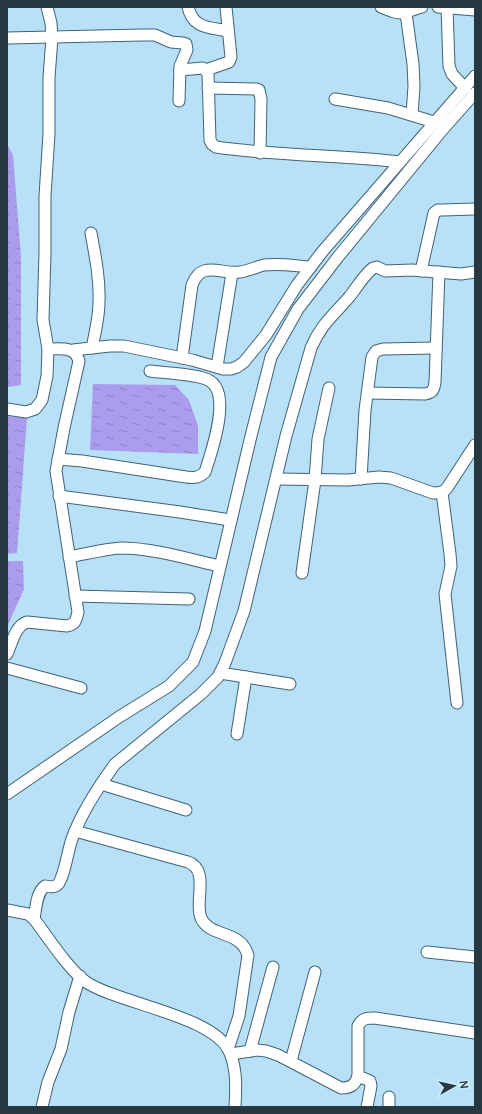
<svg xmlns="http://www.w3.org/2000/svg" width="482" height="1114" viewBox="0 0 482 1114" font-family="Manrope,sans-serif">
  <defs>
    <pattern id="water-ripples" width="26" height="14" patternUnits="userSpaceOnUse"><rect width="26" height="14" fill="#ac9ced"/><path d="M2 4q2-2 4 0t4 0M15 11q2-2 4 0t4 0" fill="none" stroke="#8c80c2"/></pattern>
  </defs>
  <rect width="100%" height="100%" fill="#b8e0f7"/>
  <g fill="url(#water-ripples)">
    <path d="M7,144L13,155L21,257V385L7,387Z"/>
    <path d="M93,384L175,385L189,400L198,426V454L90,450Z"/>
    <path d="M7,416L27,418L17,553L7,554Z"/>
    <path d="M7,561H23L24,589L7,627Z"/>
  </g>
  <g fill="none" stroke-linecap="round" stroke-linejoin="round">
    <defs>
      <g id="minor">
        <path d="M188,7C193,29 209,27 228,31"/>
        <path d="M381,7C388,10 398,15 406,12C412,11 416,8 422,7"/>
        <path d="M438,7L475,10"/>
        <path d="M447,7L449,66L452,74L465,88"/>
        <path d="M406,13L413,64L414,86L412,115"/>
        <path d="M7,38L142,35H155L171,42L183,43L186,44L187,50L180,66L179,101"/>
        <path d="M180,70L203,68L208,73L210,140L212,144L216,147C277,156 339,155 400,162"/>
        <path d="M206,70L229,62L231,57L226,7"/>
        <path d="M208,88L256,89L259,90L261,99L260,153"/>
        <path d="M335,99L388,108L434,122"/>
        <path d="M91,233C95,255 100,279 99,302C99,317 95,333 92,348"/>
        <path d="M421,271L434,213L438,210H442L475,209"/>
        <path d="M73,350L110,346H124L192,360L223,369H231L237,367L244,362L266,335L297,285L322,252L475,76"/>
        <path d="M182,358L192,285C202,259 221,275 240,272C248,271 256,267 264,265C279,263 296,266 311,267"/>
        <path d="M217,367L232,273"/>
        <path d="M368,393L425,394C433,393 434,389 435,382L439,272"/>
        <path d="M7,409L26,412L35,409L42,400L47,376L48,349L43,320L45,253V196L49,134V77L52,38L51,23L47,7"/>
        <path d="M58,459L82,461L186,477C194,478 199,478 205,472C211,453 232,395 210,381C200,374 164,373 150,371"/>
        <path d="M276,479L348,480L379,477L391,478L433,493C439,493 443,493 447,488L475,445"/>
        <path d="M361,479L365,410L372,357L376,351L383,349L436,348"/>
        <path d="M442,492L450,554L451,566L445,594L457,703"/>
        <path d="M59,496L180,512L230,520"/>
        <path d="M69,557C86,554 104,549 121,548C152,548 189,559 219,566"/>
        <path d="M302,573L315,480L318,439L329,388"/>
        <path d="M75,596L189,599"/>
        <path d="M7,654C12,643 15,626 27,622L67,626C76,624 76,620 78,612L56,471L64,428L79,361C75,346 61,349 48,349"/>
        <path d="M7,668L81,688"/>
        <path d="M220,673L290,684"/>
        <path d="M237,734L246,677"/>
        <path d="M101,784L186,810"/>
        <path d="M7,794L119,717L169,686L193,662L205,631L250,440L271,357L298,309L338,257L443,129L475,93"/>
        <path d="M75,831L188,862C210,870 194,902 201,918C208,935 235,932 244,947C246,949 247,953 248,955L239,1016L228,1049"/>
        <path d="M7,910L28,914L34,919C48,937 68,969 86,982C119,1004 216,1016 230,1053C237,1070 236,1089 235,1107"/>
        <path d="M34,919C36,909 36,893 45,886C50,887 56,888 59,883C66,870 67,853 72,839C81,813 99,786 115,764L201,694L218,677L225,663L244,611L286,436L311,348C321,324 334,315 350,296C357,287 364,275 373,268L377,267L385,271L412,270L461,274L475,272"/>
        <path d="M427,952L475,957"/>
        <path d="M250,1051L273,967"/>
        <path d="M231,1054L257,1050L266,1051L278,1055L341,1088C351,1088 355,1085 358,1076V1026C362,1018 367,1018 375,1018L475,1033"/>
        <path d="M291,1061L315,972"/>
        <path d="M358,1076L370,1081L371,1086L367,1107"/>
        <path d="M42,1107L48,1082L61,1049L69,1012L80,976"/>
        <path d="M389,1107V1097"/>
      </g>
    </defs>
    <use href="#minor" stroke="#3f6377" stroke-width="13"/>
    <use href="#minor" stroke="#fff" stroke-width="11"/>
  </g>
  <rect width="482" height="1114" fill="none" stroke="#283841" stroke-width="16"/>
  <g transform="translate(454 1086) rotate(82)" stroke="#ccecff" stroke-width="3" paint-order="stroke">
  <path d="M0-3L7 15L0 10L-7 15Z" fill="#283841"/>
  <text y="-6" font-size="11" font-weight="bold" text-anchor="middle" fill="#283841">N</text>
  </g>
</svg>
